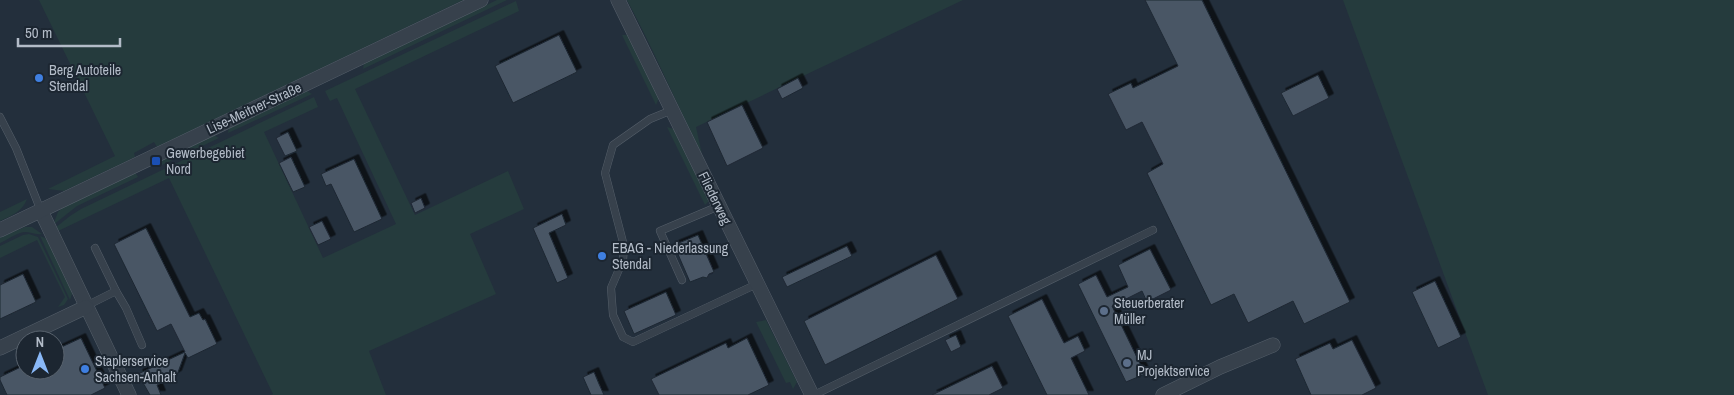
<svg xmlns="http://www.w3.org/2000/svg" width="1734" height="395" viewBox="0 0 1734 395" font-family="'Archivo Narrow',sans-serif">
  <defs>
    <filter id="shadow"><feDropShadow dx="4.5" dy="-4.5" stdDeviation="0" flood-color="#0009"/></filter>
  </defs>
  <rect width="100%" height="100%" fill="#232f3c"/>
  <g fill="#253b3d">
    <path d="M39,0H463L157,147L154,142L134,153L135,157L64,191L48,189L115,156Z"/>
    <path d="M497,0H507L363,69L364,63Z"/>
    <path d="M627,0H963L696,127L702,154C676,103 654,50 627,0Z"/>
    <path d="M1343,0H1734V395H1488Z"/>
    <path d="M516,1L519,11L355,89L415,215L508,171L524,209L470,234L496,294L369,351L386,395H271L273,394L169,178L56,232L55,228L70,216L81,209L314,97L318,107L264,132L323,258L396,224L337,98L330,101L325,91Z"/>
    <path d="M622,35H628L659,98L656,105Z"/>
    <path d="M307,91L312,94L228,133L229,127Z"/>
    <path d="M667,127L674,129L709,201L705,205Z"/>
    <path d="M213,135L219,138L160,166L158,161Z"/>
    <path d="M135,172L138,177L77,206L53,225L58,212L63,207Z"/>
    <path d="M27,199C23,211 11,216 0,221V212Z"/>
    <path d="M25,227H32L42,234C35,235 31,232 24,232C16,233 7,240 0,243V237Z"/>
    <path d="M29,234L38,237L68,299L64,305L58,307L65,297L37,240L0,258V246L23,235Z"/>
    <path d="M40,236L45,238L48,242L71,288L72,294L70,300Z"/>
    <path d="M766,320L797,382L793,389L790,382L786,383L756,322Z"/>
  </g>
  <g fill="#495665" stroke="#1e2833" filter="url(#shadow)">
    <path d="M1145,0H1202L1350,302L1304,324L1293,301L1248,323L1234,294L1211,305L1147,173L1163,164L1142,122L1126,130L1108,94L1131,83L1133,88L1178,66Z"/>
    <path d="M559,35L577,72L513,103L495,66Z"/>
    <path d="M1318,75L1329,98L1293,116L1281,93Z"/>
    <path d="M798,78L803,88L782,99L777,89Z"/>
    <path d="M742,105L763,148L727,166L707,122Z"/>
    <path d="M288,132L297,151L285,156L276,138Z"/>
    <path d="M291,157L305,187L293,192L279,163Z"/>
    <path d="M354,159L382,219L354,232L331,184L326,186L321,174Z"/>
    <path d="M421,198L425,208L415,213L411,203Z"/>
    <path d="M562,214L566,225L549,233L568,278L557,283L533,228Z"/>
    <path d="M322,221L331,239L318,245L309,227Z"/>
    <path d="M146,228L190,317L199,313L203,320L205,319L217,344L188,358L185,353L177,375L157,385L161,395H150L138,374L185,352L171,324L157,331L114,244Z"/>
    <path d="M698,235L714,272L709,274L707,278L703,277L690,282L674,245Z"/>
    <path d="M847,246L852,256L787,287L782,277Z"/>
    <path d="M1150,249L1171,290L1147,302L1142,291L1112,306L1145,374L1126,382L1078,284L1096,275L1107,297L1128,287L1118,265Z"/>
    <path d="M936,255L958,299L825,365L804,321Z"/>
    <path d="M23,274L36,302L0,319V285Z"/>
    <path d="M1435,281L1461,337L1438,348L1412,292Z"/>
    <path d="M666,292L676,315L634,334L624,311Z"/>
    <path d="M1042,299L1064,343L1078,336L1085,351L1071,358L1089,395H1047L1008,316Z"/>
    <path d="M956,335L961,347L951,352L945,340Z"/>
    <path d="M81,338L105,388L91,395H7L0,380V377L25,365V370H55V350Z"/>
    <path d="M747,338L769,385L748,395H659L651,379L726,343L728,348Z"/>
    <path d="M1352,340L1376,388L1362,395H1311L1295,359L1330,343L1333,349Z"/>
    <path d="M992,366L1003,388L989,395H932Z"/>
    <path d="M594,372L599,384L604,395H591L583,377Z"/>
  </g>
  <g fill="none" stroke-linecap="round" stroke-linejoin="round">
    <defs>
      <g id="lane">
        <path d="M672,110L650,119L613,145L605,173L624,246L623,260L611,288L613,315L623,337L633,342L757,284"/>
        <path d="M0,117L16,148L41,211"/>
        <path d="M95,248L116,291"/>
        <path d="M682,280L660,231L719,206"/>
        <path d="M86,306L116,291L126,308L142,345"/>
        <path d="M814,395L1153,230"/>
      </g>
      <g id="street">
        <path d="M618,0L812,395"/>
        <path d="M41,211L129,395"/>
        <path d="M0,230L481,0"/>
        <path d="M0,348L86,307"/>
        <path d="M1163,395L1220,367L1273,345"/>
      </g>
    </defs>
    <use href="#lane" stroke="#555f6a" stroke-width="8"/>
    <use href="#street" stroke="#555f6a" stroke-width="15"/>
    <use href="#lane" stroke="#37414c" stroke-width="7"/>
    <use href="#street" stroke="#37414c" stroke-width="14"/>
  </g>
  <g fill="#3f7fe0" stroke="#1c2631" stroke-width="2">
    <circle cx="39" cy="78" r="5"/>
    <circle cx="602" cy="256" r="5"/>
    <circle cx="85" cy="369" r="5"/>
  </g>
  <rect fill="#1a4fb4" stroke="#1c2631" stroke-width="2" x="151" y="156" width="10" height="10" rx="2.5"/>
  <g fill="#5c6f8a" stroke="#1c2631" stroke-width="2">
    <circle cx="1104" cy="311" r="5"/>
    <circle cx="1127" cy="363" r="5"/>
  </g>
  <g text-anchor="middle" stroke-width="4" stroke-linejoin="round" paint-order="stroke">
    <g font-size="14" fill="#b3bcc8" stroke="#1c2631" text-anchor="start">
      <text x="49" y="75">Berg Autoteile<tspan x="49" dy="16">Stendal</tspan></text>
      <text x="166" y="158">Gewerbegebiet<tspan x="166" dy="16">Nord</tspan></text>
      <text x="612" y="253">EBAG - Niederlassung<tspan x="612" dy="16">Stendal</tspan></text>
      <text x="1114" y="308">Steuerberater<tspan x="1114" dy="16">Müller</tspan></text>
      <text x="1137" y="360">MJ<tspan x="1137" dy="16">Projektservice</tspan></text>
      <text x="95" y="366">Staplerservice<tspan x="95" dy="16">Sachsen-Anhalt</tspan></text>
    </g>
    <g font-size="14" fill="#b3bcc8" stroke="#1c2631">
      <text transform="translate(254 108) rotate(-25)" y="5">Lise-Meitner-Straße</text>
      <text transform="translate(715 198) rotate(64)" y="5">Fliederweg</text>
    </g>
  </g>
  <g transform="translate(40 355)"><circle r="24" fill="#1c2631" stroke="#58626d"/>
  <path d="M0-4L9 19L0 12L-9 19Z" fill="#89b8f7"/>
  <text y="-8" font-size="14" font-weight="bold" text-anchor="middle" fill="#b3bcc8">N</text>
  </g>
  <path d="M18 38v8h102v-8" fill="none" stroke="#b3bcc8" stroke-width="2.5"/>
  <text x="25" y="38" font-size="15" fill="#b3bcc8" stroke="#1c2631" stroke-width="4" paint-order="stroke">50 m</text>
</svg>
